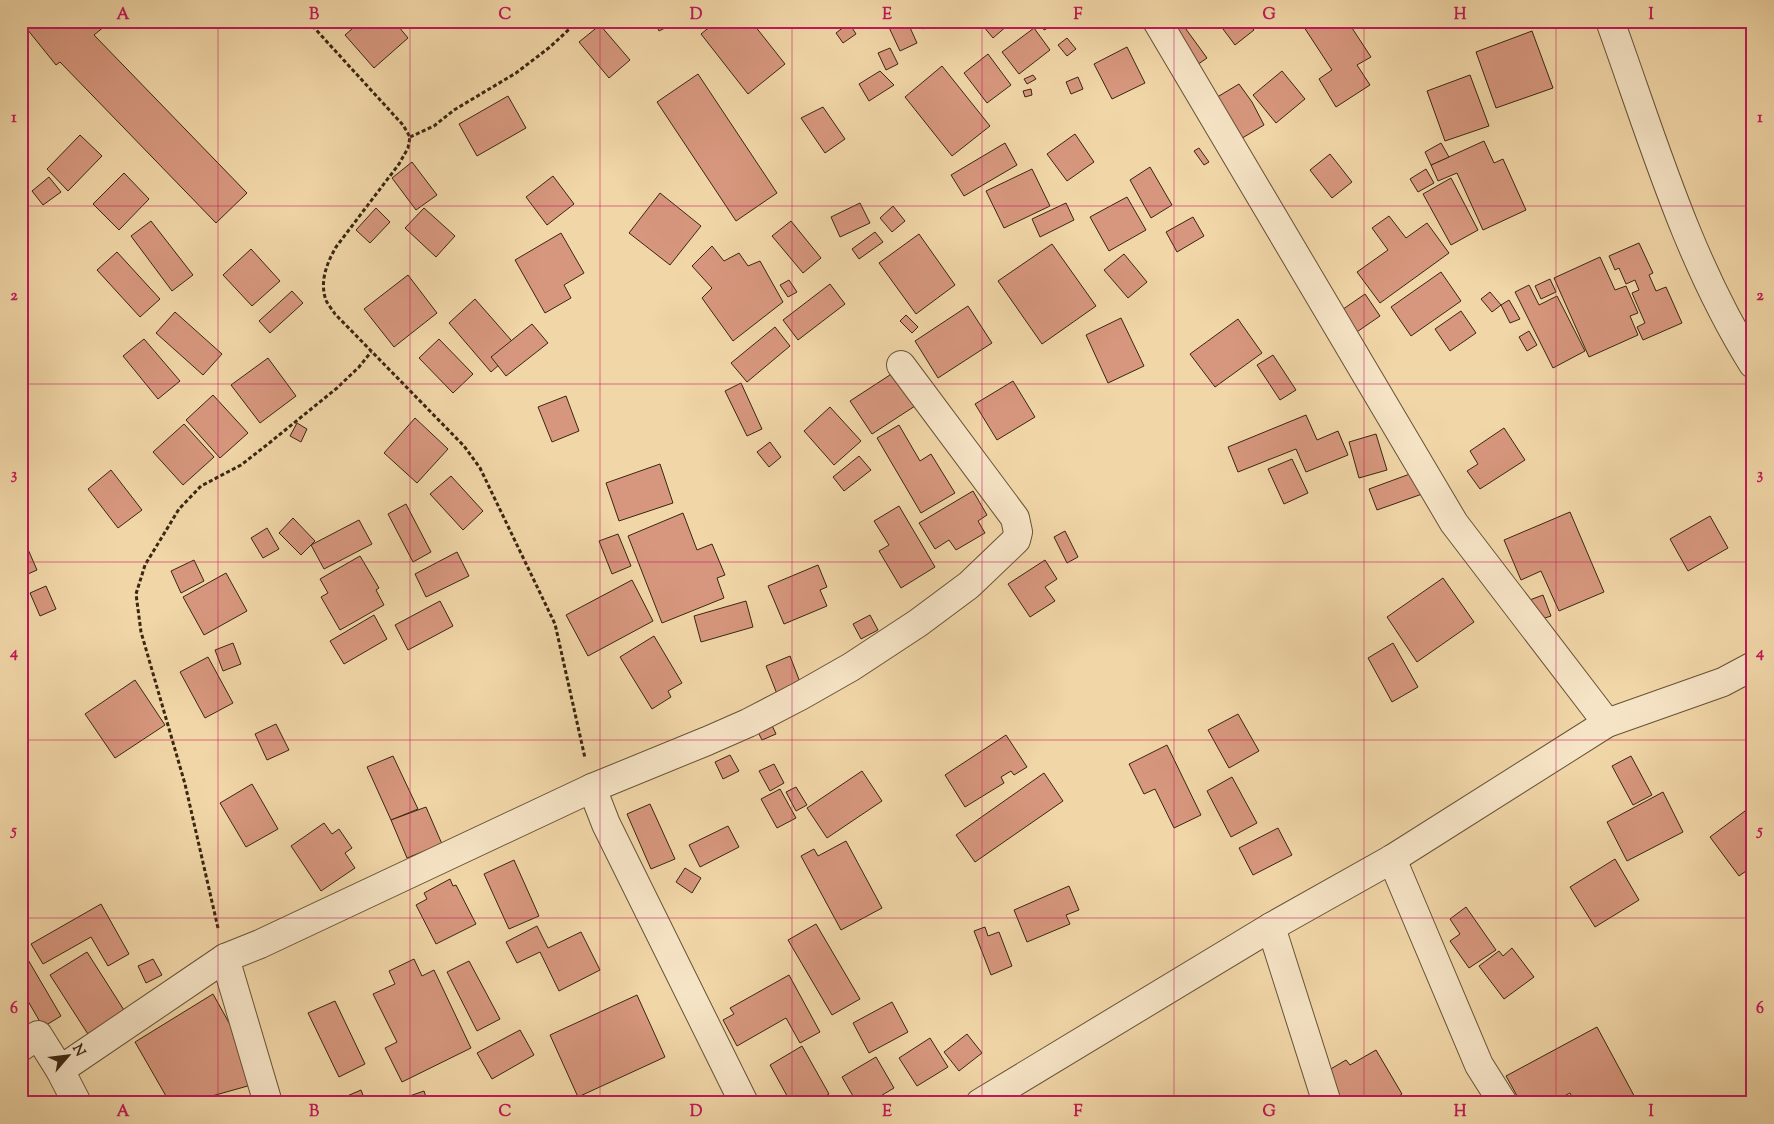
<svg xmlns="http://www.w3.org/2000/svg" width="1774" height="1124" viewBox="0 0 1774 1124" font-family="'Sorts Mill Goudy',serif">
  <rect width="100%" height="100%" fill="#f1d6a7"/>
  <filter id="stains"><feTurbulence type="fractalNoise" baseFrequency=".004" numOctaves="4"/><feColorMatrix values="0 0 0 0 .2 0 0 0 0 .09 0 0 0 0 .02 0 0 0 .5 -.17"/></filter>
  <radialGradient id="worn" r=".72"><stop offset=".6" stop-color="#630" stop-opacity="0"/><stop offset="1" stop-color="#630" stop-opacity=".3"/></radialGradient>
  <g fill="#d7977e" stroke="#392711">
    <path d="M27,21H111L94,35L247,193L216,223L60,62L56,65L23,24Z"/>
    <path d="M361,21H394L408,38L374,68L345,35Z"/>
    <path d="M654,21H679L659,31Z"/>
    <path d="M717,21H751L785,64L748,94L701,34Z"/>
    <path d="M886,21H907L917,43L900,51Z"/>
    <path d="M919,21H937L923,29Z"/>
    <path d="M979,21H1005L1008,25L993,38Z"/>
    <path d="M1040,21H1061L1044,30Z"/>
    <path d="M1217,21H1247L1254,30L1235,45Z"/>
    <path d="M1300,21H1362L1352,28L1371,57L1357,65L1370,85L1336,107L1319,79L1332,70Z"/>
    <path d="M849,23L856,34L843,43L836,33Z"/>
    <path d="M600,25L630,60L609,78L579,42Z"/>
    <path d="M1183,25L1207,58L1197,65L1172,33Z"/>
    <path d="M1034,28L1050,50L1019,74L1002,52Z"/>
    <path d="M1532,31L1553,88L1496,108L1476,52Z"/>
    <path d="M1067,38L1076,49L1067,56L1058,45Z"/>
    <path d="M1127,47L1145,83L1112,99L1094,64Z"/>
    <path d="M890,48L898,64L886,70L878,53Z"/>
    <path d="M988,54L1011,85L987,103L964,73Z"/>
    <path d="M942,66L990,126L952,156L905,97Z"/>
    <path d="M880,71L894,85L869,101L859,84Z"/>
    <path d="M1282,71L1305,99L1276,123L1253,95Z"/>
    <path d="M698,74L777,193L736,221L657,102Z"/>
    <path d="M1033,75L1036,79L1027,84L1024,79Z"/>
    <path d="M1470,75L1489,126L1445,141L1427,91Z"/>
    <path d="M1078,77L1083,89L1071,94L1066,82Z"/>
    <path d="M1239,84L1252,102L1264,125L1234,143L1209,102Z"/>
    <path d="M1031,89L1032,95L1025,97L1023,91Z"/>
    <path d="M508,96L526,128L477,156L459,124Z"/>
    <path d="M823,107L845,139L825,153L801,118Z"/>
    <path d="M1075,134L1094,162L1067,181L1047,154Z"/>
    <path d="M80,135L102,156L68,191L47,169Z"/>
    <path d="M1484,141L1494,163L1503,159L1526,210L1483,230L1457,173L1438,181L1431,165Z"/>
    <path d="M1005,143L1017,165L964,196L951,175Z"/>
    <path d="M1441,143L1449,157L1431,165L1425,152Z"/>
    <path d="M1199,148L1209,162L1204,165L1194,151Z"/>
    <path d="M1330,154L1352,182L1332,198L1310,170Z"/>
    <path d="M412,162L437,195L416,210L392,178Z"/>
    <path d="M1150,167L1172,205L1151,218L1130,180Z"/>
    <path d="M1032,169L1050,206L1004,228L986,191Z"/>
    <path d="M1426,169L1434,183L1418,192L1410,179Z"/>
    <path d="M124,173L149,199L119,230L93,204Z"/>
    <path d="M553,176L574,204L547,225L526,197Z"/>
    <path d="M49,177L61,192L43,205L32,191Z"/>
    <path d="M1451,178L1478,230L1451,245L1423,194Z"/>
    <path d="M660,193L701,226L670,265L629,233Z"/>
    <path d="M1127,197L1146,230L1109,251L1090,217Z"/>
    <path d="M860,203L870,223L840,237L831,217Z"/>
    <path d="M1066,203L1074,220L1040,237L1032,219Z"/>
    <path d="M893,206L905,221L892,232L880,218Z"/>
    <path d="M376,208L390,222L370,243L356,230Z"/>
    <path d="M424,208L455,236L436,257L405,228Z"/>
    <path d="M1389,216L1406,238L1427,223L1449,253L1380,303L1357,272L1388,250L1372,228Z"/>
    <path d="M1193,217L1204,236L1177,252L1166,232Z"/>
    <path d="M151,221L193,275L172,291L131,236Z"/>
    <path d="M791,221L821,258L803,273L772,236Z"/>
    <path d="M875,232L883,242L859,259L852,249Z"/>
    <path d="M561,233L584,273L564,285L571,298L545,313L515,260Z"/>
    <path d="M919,234L955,285L916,314L879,263Z"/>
    <path d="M1639,243L1653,273L1649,275L1656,291L1666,287L1682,323L1643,340L1637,327L1645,323L1632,293L1639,290L1635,280L1626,284L1619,268L1615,270L1609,256Z"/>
    <path d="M1052,244L1096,306L1042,344L998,281Z"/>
    <path d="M712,246L724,261L739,253L748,266L760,261L783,302L733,341L702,298L712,288L692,266Z"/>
    <path d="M251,249L280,281L252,306L223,275Z"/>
    <path d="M117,252L160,299L140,317L97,270Z"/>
    <path d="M1124,254L1147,282L1128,298L1104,270Z"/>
    <path d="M1600,257L1615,290L1626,286L1638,313L1630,316L1638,335L1589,357L1554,278Z"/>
    <path d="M1441,272L1461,301L1411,336L1391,307Z"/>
    <path d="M408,275L437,313L394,347L364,309Z"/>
    <path d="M1550,279L1556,292L1541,299L1535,286Z"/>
    <path d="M789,280L797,292L788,297L780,285Z"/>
    <path d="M830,284L845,304L798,340L783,320Z"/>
    <path d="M1529,285L1539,305L1557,296L1585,351L1553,368L1515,292Z"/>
    <path d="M292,291L303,303L270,333L259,321Z"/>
    <path d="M1490,292L1501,305L1492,312L1481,299Z"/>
    <path d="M1365,294L1380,316L1351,336L1336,314Z"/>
    <path d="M475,299L518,348L491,372L449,323Z"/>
    <path d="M1509,300L1520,319L1510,323L1501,305Z"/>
    <path d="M968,306L992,343L938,378L915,341Z"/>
    <path d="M1461,311L1476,333L1450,351L1435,329Z"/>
    <path d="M175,312L222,354L203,375L156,333Z"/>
    <path d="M906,315L918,327L912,333L900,321Z"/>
    <path d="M1121,318L1144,366L1108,383L1086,335Z"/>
    <path d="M1238,319L1262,353L1215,387L1190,354Z"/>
    <path d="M532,324L548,343L506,376L491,357Z"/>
    <path d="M775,327L790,346L747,382L731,363Z"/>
    <path d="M1529,331L1537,345L1527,351L1519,337Z"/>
    <path d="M144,339L180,381L158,399L123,356Z"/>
    <path d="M439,339L473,374L453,393L419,358Z"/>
    <path d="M1273,355L1296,390L1280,400L1257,365Z"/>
    <path d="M268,358L296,396L260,423L231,385Z"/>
    <path d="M893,373L915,406L872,434L850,401Z"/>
    <path d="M1013,381L1035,417L997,440L975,404Z"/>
    <path d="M741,383L762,429L747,436L725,391Z"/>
    <path d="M213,395L248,433L220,458L186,420Z"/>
    <path d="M566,396L579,431L552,442L538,407Z"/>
    <path d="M830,407L861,441L834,465L804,431Z"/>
    <path d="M1306,415L1317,440L1338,431L1348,455L1306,472L1296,449L1238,472L1228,447Z"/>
    <path d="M415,418L448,449L417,483L384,453Z"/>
    <path d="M297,423L307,429L301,442L290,436Z"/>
    <path d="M184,424L214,457L183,485L153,452Z"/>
    <path d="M899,425L920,461L931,454L955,493L921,513L877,438Z"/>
    <path d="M1504,428L1525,460L1480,489L1467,471L1478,464L1470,451Z"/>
    <path d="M1376,434L1387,470L1359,478L1349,442Z"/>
    <path d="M770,442L781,457L769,467L757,452Z"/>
    <path d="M859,456L871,470L844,491L833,477Z"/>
    <path d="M1292,459L1308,493L1284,504L1268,469Z"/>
    <path d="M660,464L673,503L619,521L606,483Z"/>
    <path d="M111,470L142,510L118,528L88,489Z"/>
    <path d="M1418,471L1425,493L1377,510L1369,489Z"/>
    <path d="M451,476L483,511L463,530L430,494Z"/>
    <path d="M973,491L987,515L978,521L985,533L956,550L949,540L935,549L919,523Z"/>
    <path d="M406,504L431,552L413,562L388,514Z"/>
    <path d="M899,506L935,567L901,588L879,551L889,545L874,521Z"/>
    <path d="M1570,512L1604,592L1559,611L1541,571L1521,580L1504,540Z"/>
    <path d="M683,513L697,550L712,544L725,575L717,578L724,598L662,623L628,536Z"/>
    <path d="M1710,516L1728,548L1688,571L1670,539Z"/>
    <path d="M293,518L315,541L301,555L279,533Z"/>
    <path d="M359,520L372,544L324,569L311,545Z"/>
    <path d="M267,528L279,549L263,558L251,538Z"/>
    <path d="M1065,531L1078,557L1067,563L1054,537Z"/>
    <path d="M618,534L631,566L612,574L599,541Z"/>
    <path d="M27,547L37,570L21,577V550Z"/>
    <path d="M457,552L469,576L426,597L415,574Z"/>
    <path d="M360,556L379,588L376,590L384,605L340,630L321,597L328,593L320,579Z"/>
    <path d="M194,560L204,581L181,593L171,571Z"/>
    <path d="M1045,560L1057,579L1045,587L1055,601L1030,617L1008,584Z"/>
    <path d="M818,565L827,587L820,590L827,606L784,624L768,586Z"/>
    <path d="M226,573L247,611L204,635L183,597Z"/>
    <path d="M1443,578L1474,622L1417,662L1387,617Z"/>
    <path d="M632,580L653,621L588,656L566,615Z"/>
    <path d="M46,586L56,609L40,616L30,593Z"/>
    <path d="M1543,595L1551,616L1536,621L1527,601Z"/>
    <path d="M440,601L453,626L408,650L395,625Z"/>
    <path d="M746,601L753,627L701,642L694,616Z"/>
    <path d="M374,615L387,639L344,664L330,641Z"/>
    <path d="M870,615L878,630L861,639L853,624Z"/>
    <path d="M654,636L682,683L668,691L671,697L652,709L620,657Z"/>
    <path d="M233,643L241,664L223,671L215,650Z"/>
    <path d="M1393,643L1418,687L1392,702L1368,658Z"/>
    <path d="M790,656L803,690L779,699L766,666Z"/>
    <path d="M208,657L233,703L205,718L180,672Z"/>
    <path d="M135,680L165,725L115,758L85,714Z"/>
    <path d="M1238,714L1259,751L1229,768L1208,730Z"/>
    <path d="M770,721L776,734L762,740L756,728Z"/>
    <path d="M276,724L289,750L267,760L255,734Z"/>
    <path d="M1006,735L1027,767L1014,775L1011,771L1001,777L1004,783L965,807L945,775Z"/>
    <path d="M1167,745L1201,815L1174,828L1155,789L1144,794L1129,764Z"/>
    <path d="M730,755L739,771L723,779L715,762Z"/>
    <path d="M393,756L418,809L391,820L367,767Z"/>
    <path d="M1631,756L1652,795L1633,805L1612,766Z"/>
    <path d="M774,764L784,783L770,791L759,771Z"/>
    <path d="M862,771L882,801L827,838L807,808Z"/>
    <path d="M1044,773L1063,801L975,862L956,835Z"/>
    <path d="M1232,777L1257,823L1231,837L1207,791Z"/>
    <path d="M252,784L278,829L246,847L220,803Z"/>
    <path d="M796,787L807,805L796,811L786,792Z"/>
    <path d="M780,789L796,818L777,828L761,799Z"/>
    <path d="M1663,792L1683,832L1627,861L1607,822Z"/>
    <path d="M650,804L675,859L651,869L627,814Z"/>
    <path d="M426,807L442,844L407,858L391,820Z"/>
    <path d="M1745,811L1753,821V866L1739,876L1710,837Z"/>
    <path d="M324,823L332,834L339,829L352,848L345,853L355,868L321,891L291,846Z"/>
    <path d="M728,826L739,847L700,867L689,845Z"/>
    <path d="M1278,828L1292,855L1253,875L1239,848Z"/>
    <path d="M846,841L882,908L841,930L801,856L814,849L818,856Z"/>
    <path d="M1615,859L1639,900L1595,927L1570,887Z"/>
    <path d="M514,860L539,916L509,929L484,874Z"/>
    <path d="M685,868L701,878L692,893L676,882Z"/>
    <path d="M450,879L453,886L456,885L476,924L436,944L416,905L427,899L424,893Z"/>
    <path d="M1069,886L1079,910L1066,915L1070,924L1027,942L1014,910Z"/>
    <path d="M101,904L129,954L108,966L91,937L43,964L31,944Z"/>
    <path d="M1466,907L1496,950L1469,968L1450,941L1460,934L1450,919Z"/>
    <path d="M816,924L860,999L832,1015L788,940Z"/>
    <path d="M537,926L548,948L581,932L600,970L559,991L540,952L517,963L506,942Z"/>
    <path d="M985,927L988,936L999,932L1012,966L991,975L974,931Z"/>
    <path d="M1512,948L1534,977L1504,999L1479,966L1499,951L1503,956Z"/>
    <path d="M87,952L129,1018L93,1042L50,975Z"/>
    <path d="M27,958L61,1016L43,1027L21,989V961Z"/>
    <path d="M153,959L162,975L146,983L138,966Z"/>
    <path d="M414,959L422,976L434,970L471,1048L402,1082L385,1048L397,1042L373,994L395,984L389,971Z"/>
    <path d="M469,961L500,1019L477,1031L447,972Z"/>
    <path d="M789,975L820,1032L800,1043L786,1018L737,1046L723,1020L734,1014L730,1008Z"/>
    <path d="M213,994L262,1082L187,1103H170L135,1042Z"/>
    <path d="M637,995L665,1057L578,1097L550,1035Z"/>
    <path d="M335,1001L365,1064L339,1077L308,1013Z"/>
    <path d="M892,1002L908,1032L869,1053L853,1023Z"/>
    <path d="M1597,1027L1638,1103H1575L1570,1093L1551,1103H1521L1506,1076Z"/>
    <path d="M520,1030L534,1055L492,1079L477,1053Z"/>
    <path d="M967,1034L982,1053L959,1071L944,1052Z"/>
    <path d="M930,1038L948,1067L917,1086L899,1058Z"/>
    <path d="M802,1046L829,1094L814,1103H791L770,1065Z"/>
    <path d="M1376,1050L1402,1094L1388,1103H1332L1317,1077L1346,1060L1350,1065Z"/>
    <path d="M876,1057L894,1088L869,1103H857L842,1077Z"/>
    <path d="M361,1090L366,1103H331Z"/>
    <path d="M424,1091L428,1103H399L398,1100Z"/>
  </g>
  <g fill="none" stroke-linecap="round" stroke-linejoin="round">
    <defs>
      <g id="minor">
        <path d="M1157,21L1454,523L1607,723"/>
        <path d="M1610,21C1652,137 1687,259 1753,364"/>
        <path d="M592,788L606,824L744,1103"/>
        <path d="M1392,859L1479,1065L1503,1103"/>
        <path d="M1271,927L1327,1103"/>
        <path d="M21,1047L38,1035L60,1070"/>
        <path d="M77,1103L60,1070L225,958"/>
        <path d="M268,1103L225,958L260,944L592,788L707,741L748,723L800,696L851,667L918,623L969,585L1016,540L1018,532L1015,518L901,365"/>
        <path d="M980,1103L1271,927L1392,859L1607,723L1723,682L1753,666"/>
      </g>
    </defs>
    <use href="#minor" stroke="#675336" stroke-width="30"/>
    <g stroke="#392711" stroke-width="3" stroke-dasharray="4 2.5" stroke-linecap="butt">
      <path d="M308,21L403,125L410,137L408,148L399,164L336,247C328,261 320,279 325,297C326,303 332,309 335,314L464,446L480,468L555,624L585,758"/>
      <path d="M410,137L434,126L454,110L516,73L550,47L578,21"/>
      <path d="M218,928L185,784L141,632L136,594L145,565L179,509L201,486L241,465L268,444L337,388L359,367L371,352"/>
    </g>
    <use href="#minor" stroke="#f6e4c6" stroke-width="28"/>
  </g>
  <path fill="none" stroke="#c2185b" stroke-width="1" stroke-opacity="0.55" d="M218,21V1103M410,21V1103M600,21V1103M792,21V1103M982,21V1103M1174,21V1103M1364,21V1103M1556,21V1103M21,206H1753M21,384H1753M21,562H1753M21,740H1753M21,918H1753"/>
  <rect width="1774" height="1124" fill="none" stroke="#f1d6a7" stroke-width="55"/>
  <g transform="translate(68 1056) rotate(62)" stroke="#f6e4c6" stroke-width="4" paint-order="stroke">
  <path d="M0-4L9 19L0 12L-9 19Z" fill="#392711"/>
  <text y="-8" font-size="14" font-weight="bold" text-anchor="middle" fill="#392711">N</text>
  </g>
  <rect x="28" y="28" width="1718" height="1068" fill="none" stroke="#c2185b" stroke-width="2"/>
  <g font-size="16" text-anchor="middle" font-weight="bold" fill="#c2185b">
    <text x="123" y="19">A</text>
    <text x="314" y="19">B</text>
    <text x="505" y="19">C</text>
    <text x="696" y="19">D</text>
    <text x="887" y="19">E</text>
    <text x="1078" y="19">F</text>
    <text x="1269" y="19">G</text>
    <text x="1460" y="19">H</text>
    <text x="1651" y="19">I</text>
    <text x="14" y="122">1</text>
    <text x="1760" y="122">1</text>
    <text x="14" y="300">2</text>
    <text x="1760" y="300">2</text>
    <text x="14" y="479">3</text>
    <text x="1760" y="479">3</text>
    <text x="14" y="657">4</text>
    <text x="1760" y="657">4</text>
    <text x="14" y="835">5</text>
    <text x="1760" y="835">5</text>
    <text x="14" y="1013">6</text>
    <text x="1760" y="1013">6</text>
    <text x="123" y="1116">A</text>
    <text x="314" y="1116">B</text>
    <text x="505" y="1116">C</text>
    <text x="696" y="1116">D</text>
    <text x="887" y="1116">E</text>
    <text x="1078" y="1116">F</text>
    <text x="1269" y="1116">G</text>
    <text x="1460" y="1116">H</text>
    <text x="1651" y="1116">I</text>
  </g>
  <rect width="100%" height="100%" filter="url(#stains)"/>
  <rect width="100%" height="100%" fill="url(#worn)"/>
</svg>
